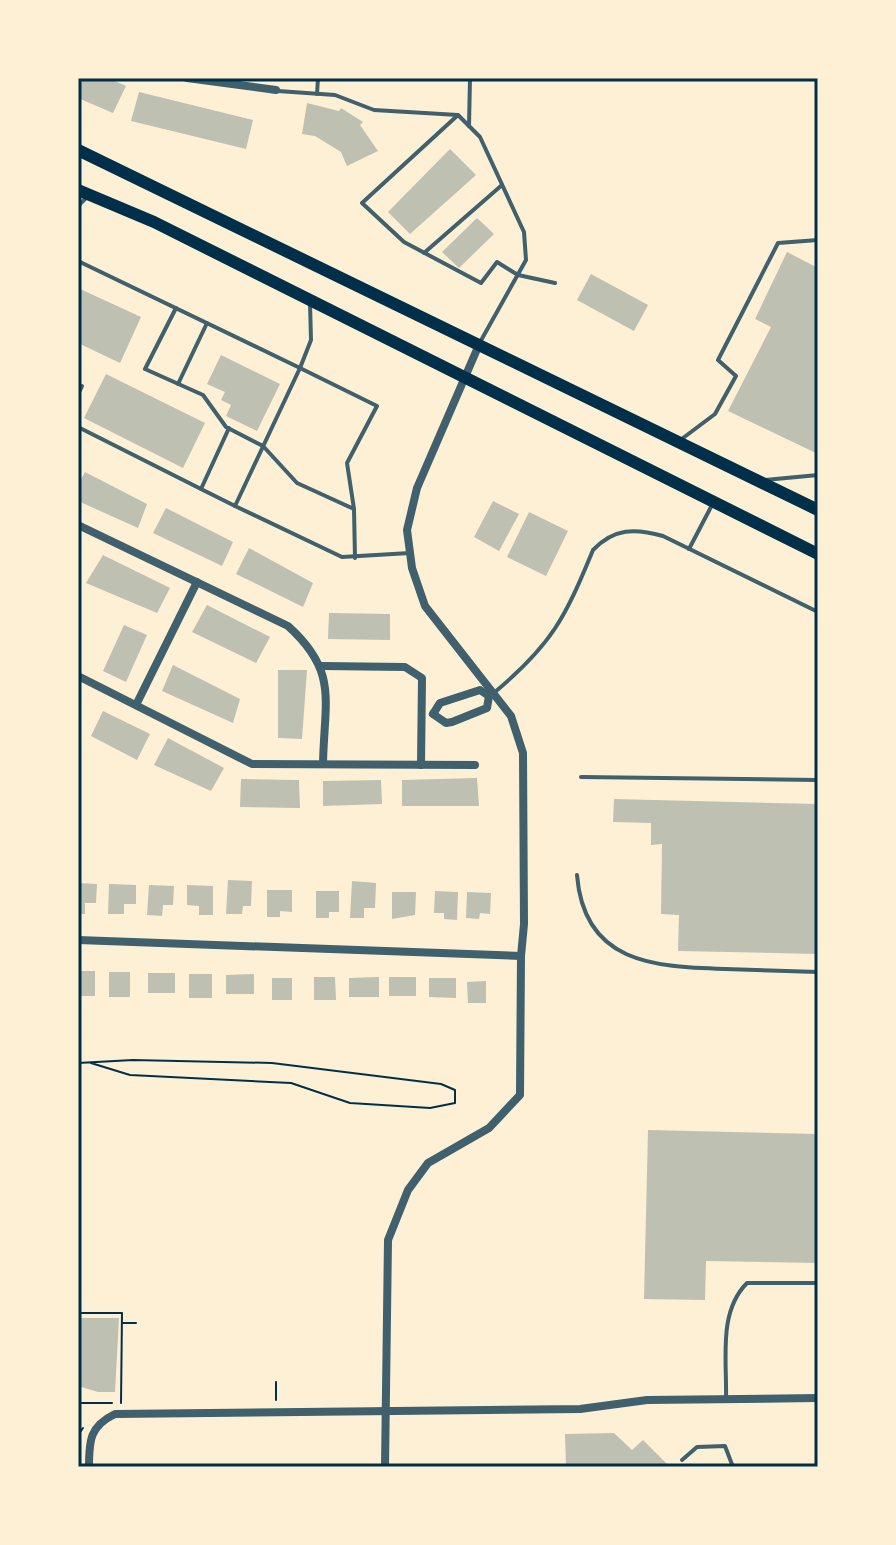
<svg xmlns="http://www.w3.org/2000/svg" width="896" height="1545" viewBox="0 0 896 1545" font-family="'Playfair Display',serif">
  <rect width="100%" height="100%" fill="#fdf0d5"/>
  <g fill="#bec0b2">
    <path d="M78,78H108L126,86L113,113L78,98Z"/>
    <path d="M139,92L253,120L246,149L131,121Z"/>
    <path d="M307,103L339,111L341,108L363,122L360,125L378,151L347,166L341,152L315,136L302,134Z"/>
    <path d="M450,149L476,175L410,234L388,212Z"/>
    <path d="M477,218L494,234L459,268L442,252Z"/>
    <path d="M787,252L818,268V454L728,411L771,327L755,319Z"/>
    <path d="M591,274L648,305L634,331L577,300Z"/>
    <path d="M78,288L141,317L120,363L78,343Z"/>
    <path d="M221,355L280,384L257,431L226,416L231,405L221,400L225,392L207,384Z"/>
    <path d="M106,374L205,423L183,468L84,418Z"/>
    <path d="M85,472L147,504L138,528L78,501V485Z"/>
    <path d="M493,501L519,514L499,551L474,537Z"/>
    <path d="M166,508L233,542L222,566L153,533Z"/>
    <path d="M529,512L568,531L546,576L507,557Z"/>
    <path d="M249,548L313,583L303,607L236,574Z"/>
    <path d="M103,555L170,588L157,613L86,583Z"/>
    <path d="M207,605L270,637L256,663L192,632Z"/>
    <path d="M329,613L390,614V640L328,639Z"/>
    <path d="M124,625L147,635L126,682L103,671Z"/>
    <path d="M173,665L240,699L233,723L162,691Z"/>
    <path d="M278,670H307L302,739L278,738Z"/>
    <path d="M103,711L150,734L137,760L91,736Z"/>
    <path d="M168,738L224,768L211,791L154,765Z"/>
    <path d="M477,778L479,806H402V780Z"/>
    <path d="M241,779L299,780L300,808L240,807Z"/>
    <path d="M381,780L382,804L323,806V781Z"/>
    <path d="M614,799L818,804V954L678,951L679,915L661,914L662,844L651,845V823L613,822Z"/>
    <path d="M228,880L252,881L251,906H243L242,914H226Z"/>
    <path d="M352,881L376,883L375,908H364V918H350Z"/>
    <path d="M78,883L97,884L96,903H85V914H78Z"/>
    <path d="M109,884L136,885V904H124V914H108Z"/>
    <path d="M149,885L174,886L173,905H163L162,916L147,915Z"/>
    <path d="M187,885L213,886V915H199V906L187,905Z"/>
    <path d="M267,890H292V912L280,911V917H267Z"/>
    <path d="M316,891H339V912H329V918H316Z"/>
    <path d="M435,891L458,892L457,920L444,919V913H434Z"/>
    <path d="M392,892H416L415,915L392,919Z"/>
    <path d="M467,892L491,893L490,914L480,913L479,919L466,918Z"/>
    <rect x="78" y="971" width="17" height="25"/>
    <rect x="109" y="972" width="21" height="25"/>
    <rect x="148" y="973" width="27" height="20"/>
    <rect x="189" y="974" width="23" height="24"/>
    <path d="M254,974V994H226V975Z"/>
    <path d="M314,977H335L336,1000H314Z"/>
    <path d="M379,977V997H349V978Z"/>
    <rect x="389" y="977" width="27" height="19"/>
    <rect x="272" y="978" width="20" height="22"/>
    <path d="M429,978H456V998L429,997Z"/>
    <path d="M486,981V1003H468L467,982Z"/>
    <path d="M648,1130L818,1134V1263L706,1261L705,1300L644,1299Z"/>
    <path d="M78,1318H119L115,1392H98L78,1386Z"/>
    <path d="M614,1433L632,1450L643,1440L670,1467H566L565,1434Z"/>
  </g>
  <g fill="none" stroke-linecap="round" stroke-linejoin="round">
    <g stroke="#003049" stroke-width="2">
      <path d="M78,1063L133,1060L272,1063L441,1084L455,1090V1103L430,1108L350,1103L291,1083L130,1075L91,1063"/>
      <path d="M78,1313H122L121,1403"/>
      <path d="M123,1323H136"/>
      <path d="M276,1382V1400"/>
      <path d="M78,1394L80,1387"/>
      <path d="M78,1403H112"/>
      <path d="M78,1435L83,1428"/>
    </g>
    <g stroke="#3f606c" stroke-width="4">
      <path d="M278,91L335,95L374,110L458,115L480,137L524,232L526,260L479,344"/>
      <path d="M317,94L318,78"/>
      <path d="M458,115L362,203L404,242L481,283L497,262L518,275L555,283"/>
      <path d="M469,126L470,78"/>
      <path d="M78,206L87,197"/>
      <path d="M424,253L502,185"/>
      <path d="M78,261L300,368L311,340L310,303"/>
      <path d="M176,308L145,369L203,395L226,427L263,446L297,483L354,509L355,558"/>
      <path d="M178,384L207,323"/>
      <path d="M78,394L82,386"/>
      <path d="M78,427L201,489"/>
      <path d="M229,428L201,489L235,506"/>
      <path d="M679,441L715,414L736,376L718,360L778,243L818,240"/>
      <path d="M765,480L818,475"/>
      <path d="M354,509L347,463L377,406L300,368L235,506L342,557L410,553"/>
      <path d="M689,549L712,505"/>
      <path d="M495,692C552,644 565,618 593,550C614,528 635,528 663,536L818,612"/>
      <path d="M581,777L818,780"/>
      <path d="M577,875C584,963 653,967 725,969C756,970 787,971 818,972"/>
      <path d="M726,1398C727,1359 718,1312 747,1283H818"/>
      <path d="M682,1460L697,1447L725,1446L733,1467"/>
    </g>
    <g stroke="#3f606c" stroke-width="8">
      <path d="M187,78L276,90"/>
      <path d="M78,525L288,626C339,672 324,701 323,764"/>
      <path d="M322,666L405,667L422,678L421,765"/>
      <path d="M78,676L252,764L475,765"/>
      <path d="M136,705L197,582"/>
      <path d="M433,714L446,723L452,722L487,708L489,696"/>
      <path d="M433,714L440,703L480,690L489,696"/>
      <path d="M78,940L521,956"/>
      <path d="M89,1467C89,1440 90,1426 115,1414L580,1409L647,1400L818,1398"/>
      <path d="M385,1467L388,1240L408,1190L428,1163L489,1128L520,1095L521,956L524,924L523,753L511,716L425,606L412,568L407,530L417,488L478,347"/>
    </g>
    <g stroke="#003049" stroke-width="12">
      <path d="M78,150L818,510"/>
      <path d="M78,190L154,222L818,554"/>
    </g>
  </g>
  <rect width="896" height="1545" fill="none" stroke="#fdf0d5" stroke-width="160"/>
  <rect x="80" y="80" width="736" height="1385" fill="none" stroke="#003049" stroke-width="3"/>
</svg>
